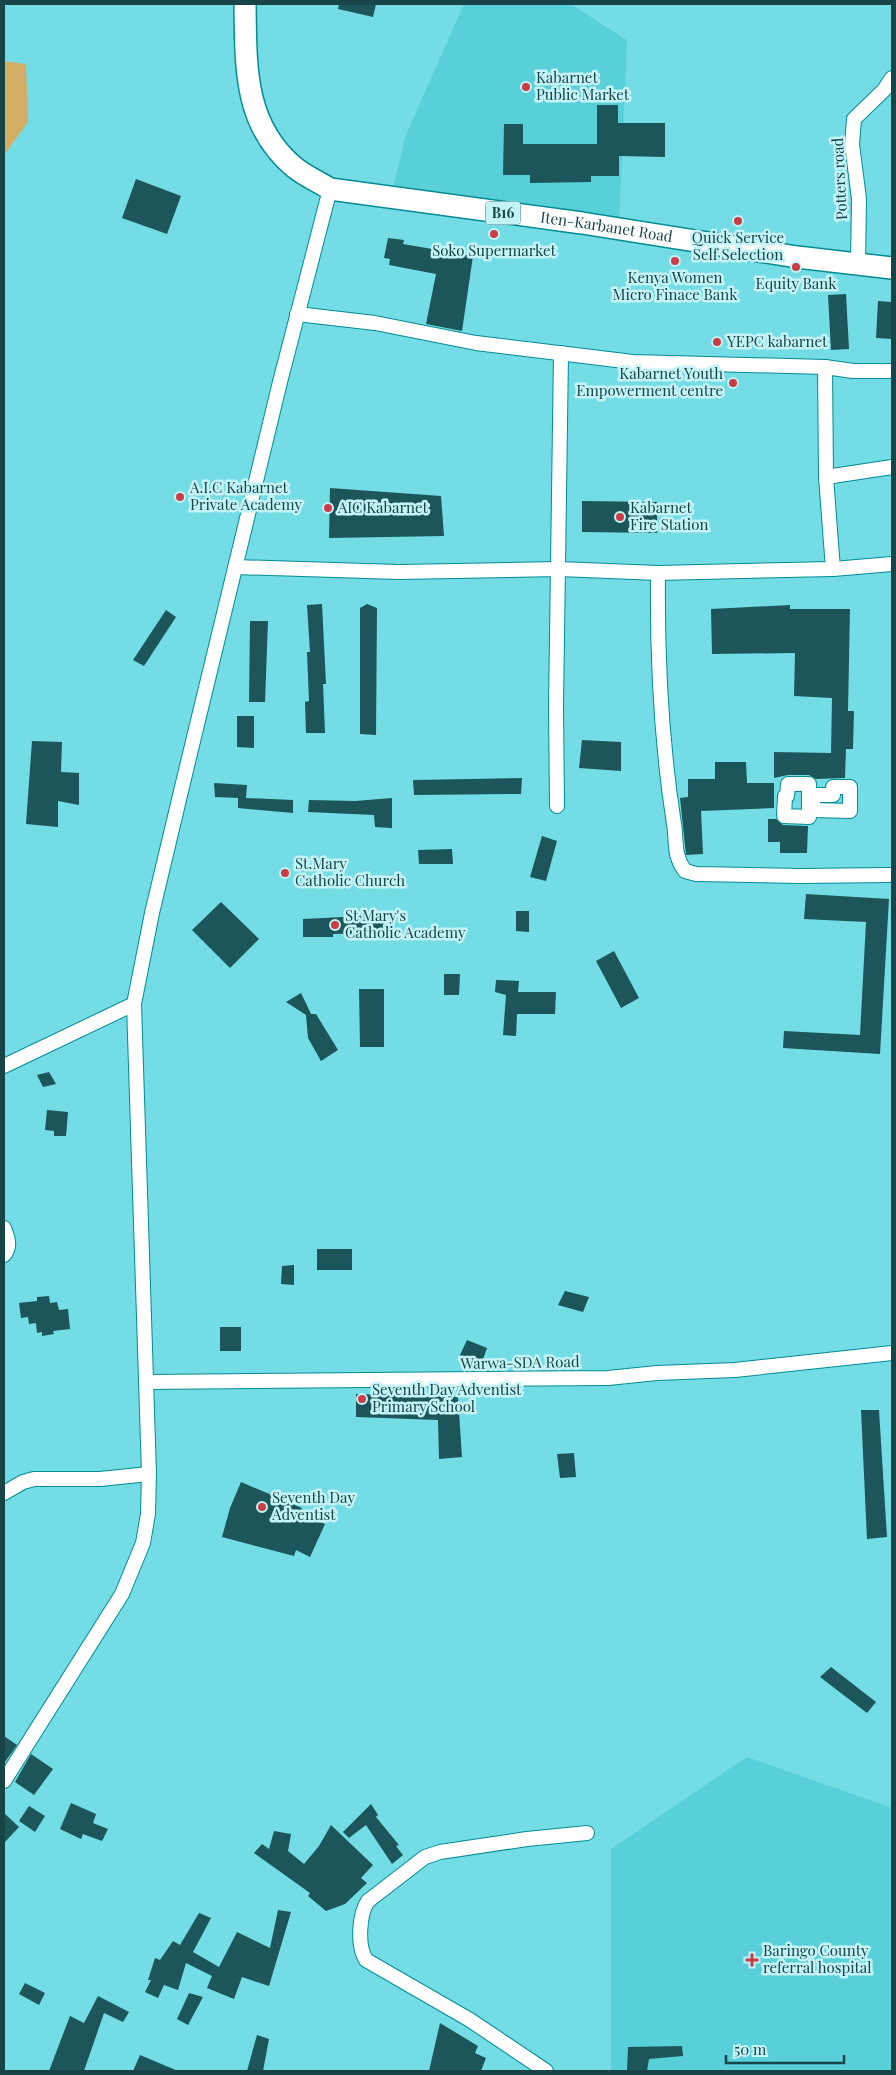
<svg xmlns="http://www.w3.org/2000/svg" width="896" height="2075" viewBox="0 0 896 2075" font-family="'Playfair Display',serif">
  <rect width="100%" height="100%" fill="#73dce4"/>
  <g fill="#59d0d8">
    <path d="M464,4H570L627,40L619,223L392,192L406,135Z"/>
    <path d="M747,1757L892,1808V2071H611V1849Z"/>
  </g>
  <path fill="#d2ad66" d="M4,61L26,64L28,122L4,155Z"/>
  <g fill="#1c565a">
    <path d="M339,4H376L373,17L338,9Z"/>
    <path d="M597,105H618V123H665V157L619,156V176H591V182L530,183V175H503L504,124H523V144H597Z"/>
    <path d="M136,179L181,196L167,234L122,218Z"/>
    <path d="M388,238L404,240L403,244L473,256L462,331L426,324L436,274L389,265L390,259L384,258Z"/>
    <path d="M846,294L849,349L831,350L828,295Z"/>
    <path d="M878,301L892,302V339L876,338Z"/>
    <path d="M330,488L441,496L444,536L329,538Z"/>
    <path d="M582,501L657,502V533L582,532Z"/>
    <path d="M322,604L326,684H323L325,733H306L305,702L309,701L307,652H310L307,605Z"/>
    <path d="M367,604L377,608L376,735L360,734V608Z"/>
    <path d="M790,605V609H850L848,711H854L853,749H846L845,778L816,779L809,775H788L774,778V752L831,753L832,698L794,696L795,653L712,654L711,609Z"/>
    <path d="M166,610L176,617L144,666L133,660Z"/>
    <path d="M250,621H268L265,702H249Z"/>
    <path d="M237,716H254V748L237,747Z"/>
    <path d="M582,740L621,742V771L579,768Z"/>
    <path d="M32,741L62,742L61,772L79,773V805L58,801V827L26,824Z"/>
    <path d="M715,762H746L747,783H774V808L701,811L703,854L686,855L680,798L688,797V779H715Z"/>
    <path d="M522,778L521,794L414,795L413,780Z"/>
    <path d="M214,783L247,785L246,798L293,800V813L238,808V798L215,797Z"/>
    <path d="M392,798V828L375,827L374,815L308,812L309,800L355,801Z"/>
    <path d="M768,819H776L783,825L808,826L807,853H780V842H768Z"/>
    <path d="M542,836L557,841L546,881L530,877Z"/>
    <path d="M452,849L453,864H419L418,850Z"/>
    <path d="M806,894L889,899L880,1054L783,1048L784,1031L860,1035L866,922L804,919Z"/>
    <path d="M221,902L259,939L230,968L192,930Z"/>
    <path d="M516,911H529V932L516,931Z"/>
    <path d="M384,915V933L333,934V937H303V919Z"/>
    <path d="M614,951L639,998L621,1008L596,961Z"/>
    <path d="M444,974H460L459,995H444Z"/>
    <path d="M496,980L519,981L518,992H556L555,1014H517L516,1036L503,1035L506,995L495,992Z"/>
    <path d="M359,989H384V1047H360Z"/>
    <path d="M301,993L311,1014H316L338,1050L321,1061L308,1038L306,1015L286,1002Z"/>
    <path d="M49,1072L56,1084L43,1087L37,1075Z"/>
    <path d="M47,1110L68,1112L66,1136H54V1131L45,1130Z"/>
    <rect x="317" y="1249" width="35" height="21"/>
    <path d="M294,1265V1285L281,1284L282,1266Z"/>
    <path d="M565,1291L589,1297L583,1312L558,1305Z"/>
    <path d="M49,1296L50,1303L57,1302L59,1310L68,1309L70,1329L53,1331L54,1334L42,1336V1332L37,1333L36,1323L29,1324L28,1317L21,1318L19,1303L37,1301V1297Z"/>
    <rect x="220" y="1327" width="21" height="24"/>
    <path d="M467,1340L487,1348L482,1362L460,1355Z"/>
    <path d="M356,1394L458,1397L462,1457L439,1459L438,1420L356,1417Z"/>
    <path d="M861,1410H879L887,1537L867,1539Z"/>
    <path d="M574,1453L576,1477L560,1478L557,1454Z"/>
    <path d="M241,1482L302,1508L300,1513L325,1524L310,1557L296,1550L294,1556L222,1537L230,1508Z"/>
    <path d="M831,1667L876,1702L867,1713L820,1677Z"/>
    <path d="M4,1736L17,1745L5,1762L4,1761Z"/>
    <path d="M31,1754L53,1769L34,1795L15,1782Z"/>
    <path d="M71,1803L96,1814L93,1823L108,1829L102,1841L83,1834L81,1839L60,1829Z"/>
    <path d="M371,1804L378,1815L376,1817L399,1845L396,1846L403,1855L392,1864L366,1825L349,1838L343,1832Z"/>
    <path d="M29,1806L45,1816L35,1832L19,1821Z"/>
    <path d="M4,1813L19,1827L4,1843Z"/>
    <path d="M331,1825L373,1865L361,1878L367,1883L345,1904L326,1911L308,1896L310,1893L254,1853L262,1844L269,1849L274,1831L291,1834L288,1851L304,1864L319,1846Z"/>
    <path d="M278,1910L291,1912L269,1986L242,1977L234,1999L207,1988L212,1976L186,1963L178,1990L164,1985L158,1998L145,1992L151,1980H148L155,1958L160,1960L173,1941L180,1945L199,1913L211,1918L193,1952L219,1967L237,1932L270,1948Z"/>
    <path d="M25,1983L45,1993L39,2005L19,1994Z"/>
    <path d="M189,1993L203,1997L188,2025L177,2019Z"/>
    <path d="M98,1996L129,2012L123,2022L104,2013L84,2071H49L70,2016L84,2023Z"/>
    <path d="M440,2023L478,2046L475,2053L486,2058L481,2071H429Z"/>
    <path d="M257,2035L269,2039L263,2071H247Z"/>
    <path d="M682,2046L683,2056L649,2059L647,2071H627L628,2047Z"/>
    <path d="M140,2055L178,2071H133Z"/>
  </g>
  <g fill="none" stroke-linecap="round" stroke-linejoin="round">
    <defs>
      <g id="street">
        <path d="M858,264L859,199L852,144L854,119L884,90L892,78"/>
        <path d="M297,314L375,323L476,343L633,362L825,367"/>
        <path d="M826,477L892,467"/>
        <path d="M235,567L399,572L559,569L658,573L833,569L892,564"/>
        <path d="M833,569L826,477L825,367L853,371H892"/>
        <path d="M658,573C657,657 661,741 674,824C677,842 673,855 685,871L696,874L800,876L892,875"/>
        <path d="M788,784H809V817L784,816L785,796H787Z"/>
        <path d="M833,787H850V811L813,810V795H833Z"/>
        <path d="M557,806L556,707L561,353"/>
        <path d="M4,1066L134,1004"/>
        <path d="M4,1228C8,1238 11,1247 4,1255"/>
        <path d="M147,1382L608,1378L657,1373L735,1370L892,1353"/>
        <path d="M4,1493L23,1482L34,1479H100L149,1474"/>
        <path d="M4,1781L122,1594L143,1543L148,1514L149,1474L134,1004L152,913L188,762L280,382L330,189"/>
        <path d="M546,2071L470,2020L366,1960C357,1946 359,1914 368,1901L425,1857L440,1852L527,1839L587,1833"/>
      </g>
      <g id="primary">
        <path id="s1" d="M245,4C246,65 243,124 294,167C305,176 319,182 330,189L582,223L797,257L892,268"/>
      </g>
    </defs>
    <use href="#street" stroke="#038c93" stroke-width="16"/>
    <use href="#primary" stroke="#038c93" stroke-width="24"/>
    <use href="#street" stroke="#fff" stroke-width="14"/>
    <use href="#primary" stroke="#fff" stroke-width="21"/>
  </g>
  <g fill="#cb3c44" stroke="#c4f4f8" stroke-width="2">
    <circle cx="526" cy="87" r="5"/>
    <circle cx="738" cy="221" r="5"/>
    <circle cx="494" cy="234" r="5"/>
    <circle cx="675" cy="261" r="5"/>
    <circle cx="796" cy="267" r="5"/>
    <circle cx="717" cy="342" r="5"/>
    <circle cx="733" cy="383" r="5"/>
    <circle cx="180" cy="497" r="5"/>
    <circle cx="328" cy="508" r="5"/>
    <circle cx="620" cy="517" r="5"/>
    <circle cx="285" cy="873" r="5"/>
    <circle cx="335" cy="925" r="5"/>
    <circle cx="362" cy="1399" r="5"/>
    <circle cx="262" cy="1507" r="5"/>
    <path d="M749.5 1952.5h5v5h5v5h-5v5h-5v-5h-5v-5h5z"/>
  </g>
  <g text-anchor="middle" stroke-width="5" stroke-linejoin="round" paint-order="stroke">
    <rect fill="#c4f4f8" stroke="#4a797c" stroke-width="1" x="485.5" y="201.5" width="35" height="23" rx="4"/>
    <g font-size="14" font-weight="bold" fill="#164447">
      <text x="503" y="218">B16</text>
    </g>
    <g font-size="15" fill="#164447" stroke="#c4f4f8" text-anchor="start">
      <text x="536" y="83">Kabarnet<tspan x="536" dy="17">Public Market</tspan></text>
      <text x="738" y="243" text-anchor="middle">Quick Service<tspan x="738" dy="17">Self Selection</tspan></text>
      <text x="494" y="256" text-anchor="middle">Soko Supermarket</text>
      <text x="675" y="283" text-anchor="middle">Kenya Women<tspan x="675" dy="17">Micro Finace Bank</tspan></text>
      <text x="796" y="289" text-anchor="middle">Equity Bank</text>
      <text x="727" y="347">YEPC kabarnet</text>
      <text x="723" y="379" text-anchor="end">Kabarnet Youth<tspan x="723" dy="17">Empowerment centre</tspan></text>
      <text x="190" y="493">A.I.C Kabarnet<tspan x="190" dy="17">Private Academy</tspan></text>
      <text x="338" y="513">AIC Kabarnet</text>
      <text x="630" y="513">Kabarnet<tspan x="630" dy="17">Fire Station</tspan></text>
      <text x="295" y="869">St.Mary<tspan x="295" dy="17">Catholic Church</tspan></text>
      <text x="345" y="921">St Mary's<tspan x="345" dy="17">Catholic Academy</tspan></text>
      <text x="372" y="1395">Seventh Day Adventist<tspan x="372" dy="17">Primary School</tspan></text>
      <text x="272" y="1503">Seventh Day<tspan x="272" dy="17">Adventist</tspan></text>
      <text x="763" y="1956">Baringo County<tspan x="763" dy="17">referral hospital</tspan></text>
    </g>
    <g font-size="15" fill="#164447" stroke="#c4f4f8">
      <text transform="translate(840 179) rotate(-93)" y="5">Potters road</text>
      <text dy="5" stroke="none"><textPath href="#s1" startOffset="498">Iten-Karbanet Road</textPath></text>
      <text transform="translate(520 1363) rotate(-1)" y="5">Warwa-SDA Road</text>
    </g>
  </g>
  <rect width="896" height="2075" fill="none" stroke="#164447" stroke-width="10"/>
  <path d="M726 2055v8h118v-8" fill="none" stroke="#164447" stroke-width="2.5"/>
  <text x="734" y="2055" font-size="15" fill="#164447" stroke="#c4f4f8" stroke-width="4" paint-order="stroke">50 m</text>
</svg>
